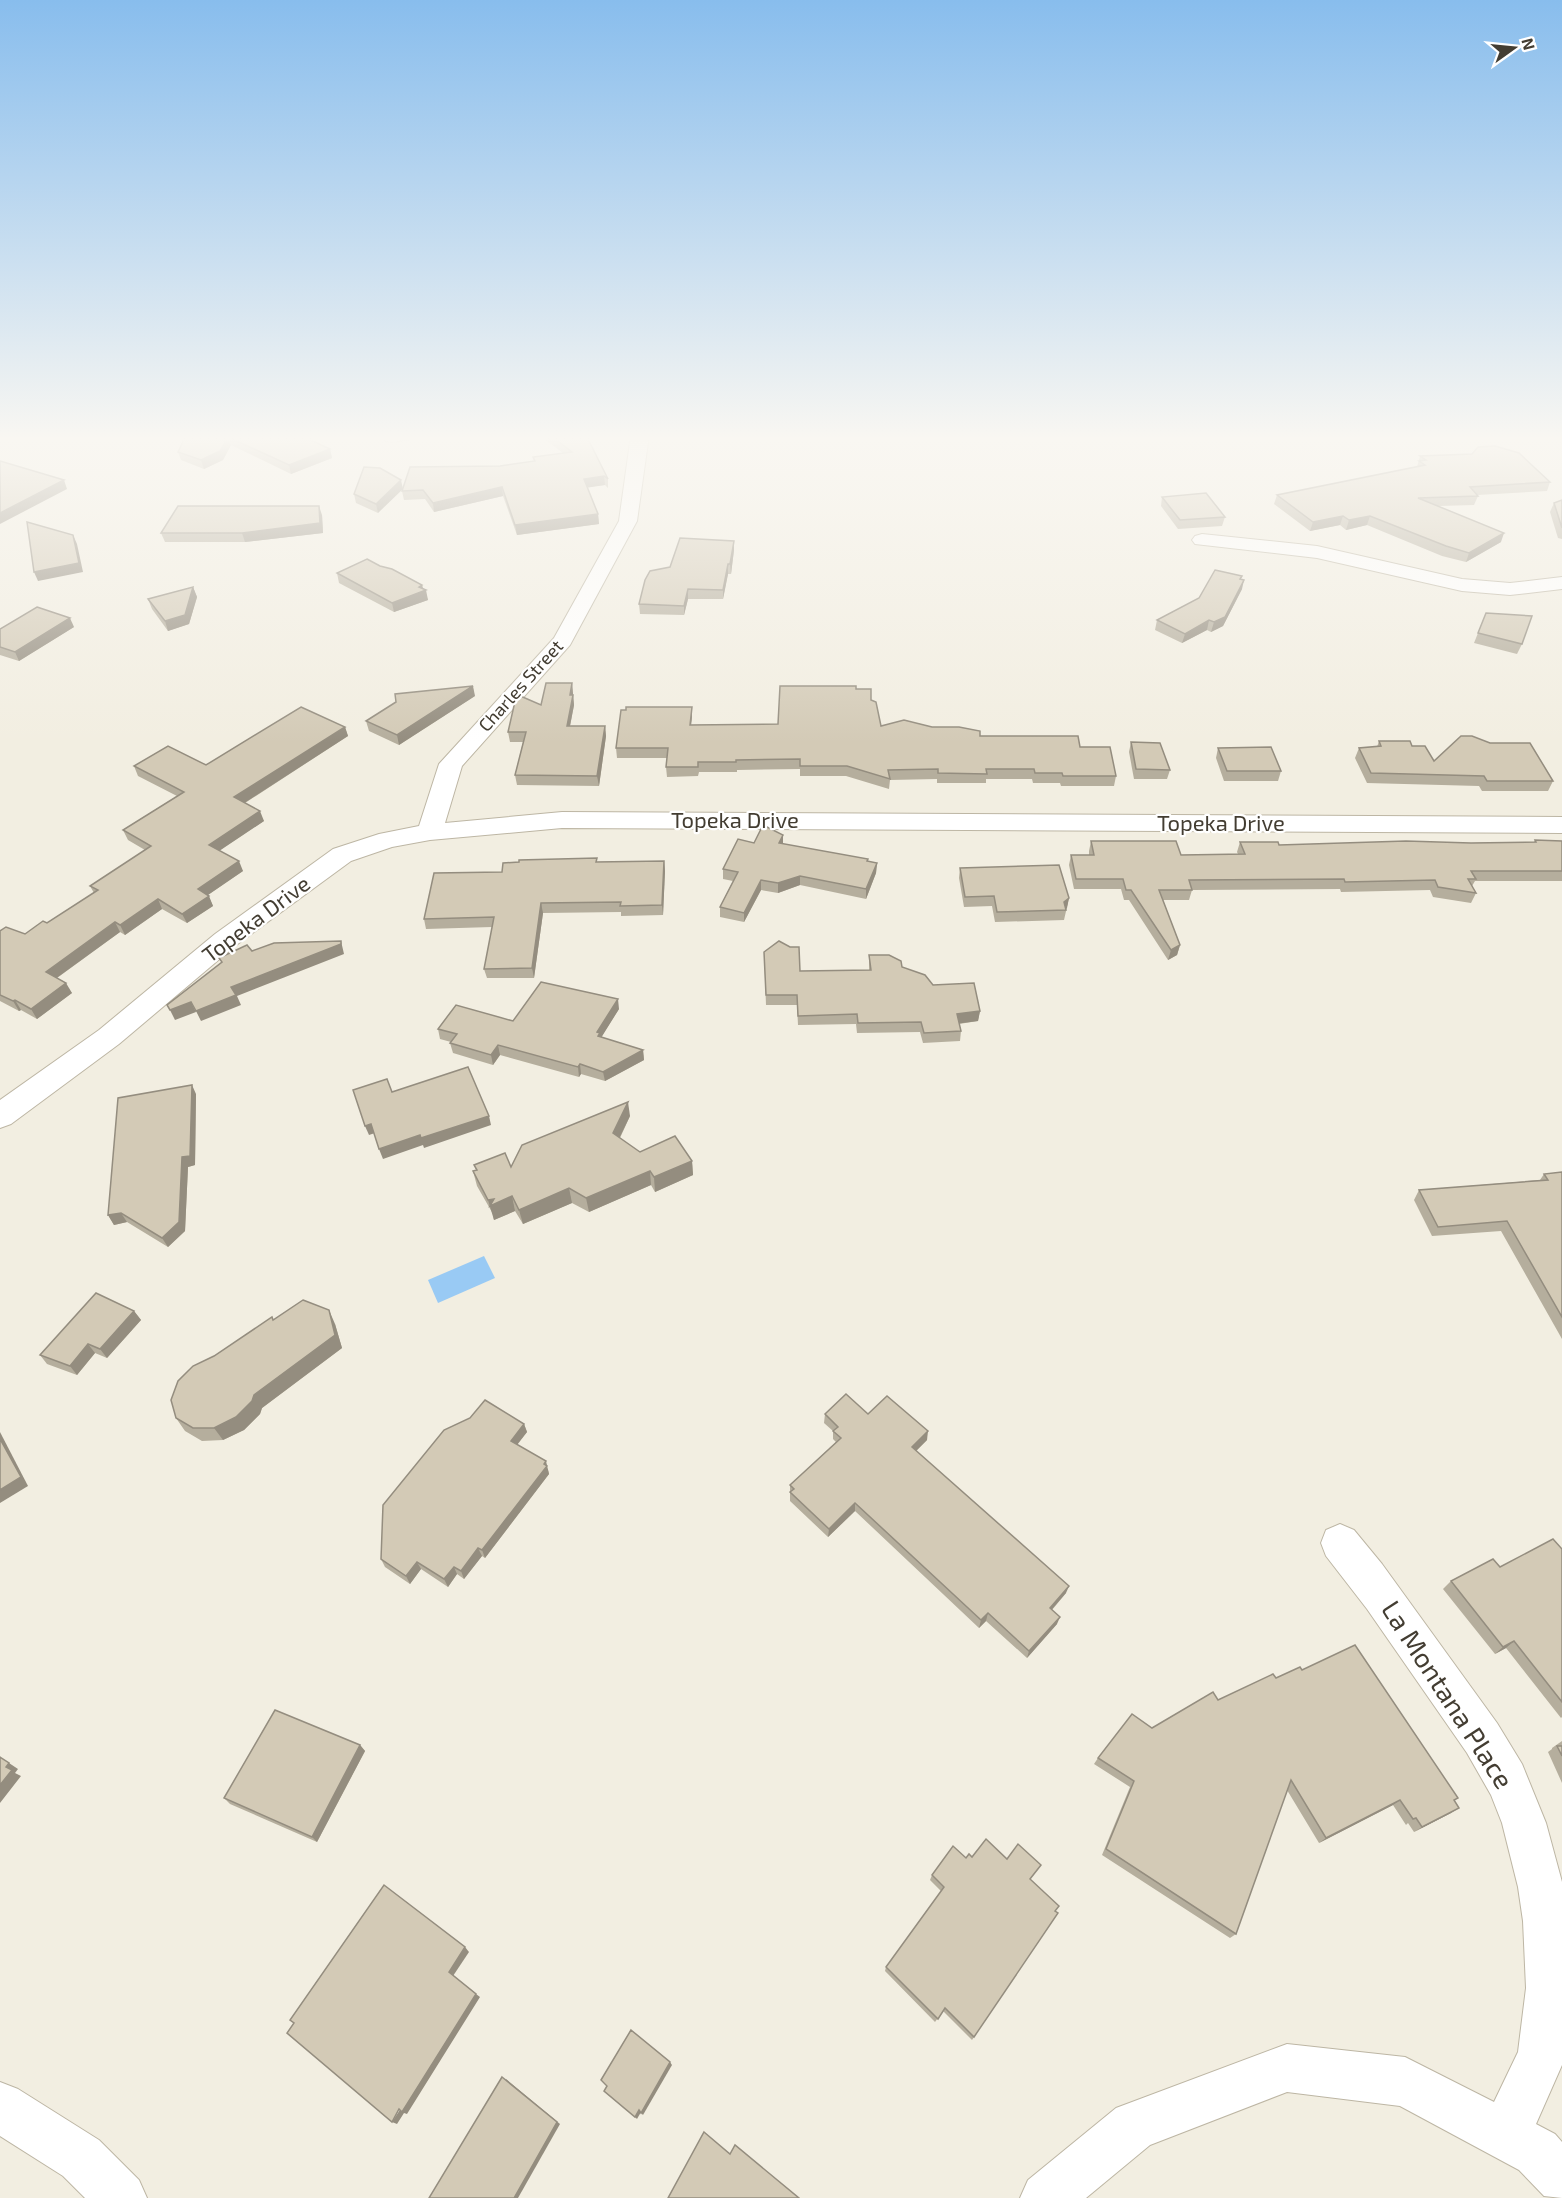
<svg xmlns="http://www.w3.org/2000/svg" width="1562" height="2198" viewBox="0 0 1562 2198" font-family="'Exo 2',sans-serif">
  <rect width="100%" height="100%" fill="#f2eee1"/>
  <path fill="#99caf4" d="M484,1256L495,1278L438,1303L428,1280Z"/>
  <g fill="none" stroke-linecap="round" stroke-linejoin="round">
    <defs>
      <g id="street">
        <path d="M385,435H413L411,439L392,442L386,441Z"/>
        <path d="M631,435H649L637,521L570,645L462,766L445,823L562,812L1562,817V833L562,828L430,840L392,847L351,861L235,946L119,1044L11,1124L0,1128V1100L99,1030L215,934L333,849L379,834L419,826L439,764L554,638L619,521Z"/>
        <path d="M1202,534L1317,546L1462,579L1510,583L1562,577V589L1510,595L1462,591L1317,558L1195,544L1192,540L1195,536Z"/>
        <path d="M1340,1524L1354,1530L1382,1564L1497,1723L1522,1764L1546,1823L1562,1882V2065L1536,2124L1555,2134L1562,2142V2198L1544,2196L1519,2170L1400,2106L1287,2092L1150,2145L1086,2198H1020L1028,2180L1116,2108L1287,2044L1405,2057L1494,2102L1518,2052L1526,1988L1523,1921L1518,1887L1502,1823L1491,1795L1467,1753L1367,1609L1326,1556L1321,1543L1326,1530Z"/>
        <path d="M0,2082L18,2089L99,2140L139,2180L147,2198H85L63,2176L0,2136Z"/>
      </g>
    </defs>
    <use href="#street" stroke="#bdb6a4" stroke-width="2"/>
    <use href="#street" fill="#fff" fill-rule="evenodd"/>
  </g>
  <g fill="#b5ae9d">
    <path d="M186,435H313L310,440L330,449L332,458L291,474L231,445L223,460L204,469L181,460L178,452Z"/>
    <path d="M539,435H586L608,479V488L605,485L587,487L598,514L599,524L517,535L503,496L434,512L425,499L404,500L402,491L500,466L534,462L533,457L563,453Z"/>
    <path d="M1420,456L1550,482L1547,491L1477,495L1478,496L1474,505L1438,506L1501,542L1466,562L1442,556L1367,525L1346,530L1340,525L1310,531L1274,504L1277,495L1417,467Z"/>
    <path d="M380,468L378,513L356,503L354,494Z"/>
    <path d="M1162,497L1225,517L1222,526L1178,529L1161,506Z"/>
    <path d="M1562,500V539L1558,538L1550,512L1554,503Z"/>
    <path d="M322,515L323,533L245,542H165L161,533Z"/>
    <path d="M734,550L731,574H728L723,599H688L684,615L640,614L639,604L670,567Z"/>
    <path d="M380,566L422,585L428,600L394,612L339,583L337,573Z"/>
    <path d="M1241,579L1242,589L1223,626L1211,632L1207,630L1182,643L1155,630L1157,620Z"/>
    <path d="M193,587L197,597L189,624L168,631L152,609L148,599Z"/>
    <path d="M1486,613L1522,644L1517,654L1474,643Z"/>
    <path d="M74,627L19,661L0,655V629Z"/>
    <path d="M572,683L574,705L570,726H605L606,736L599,786L517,785L515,775L523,742H510L508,732L541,705Z"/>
    <path d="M856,689L871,700L881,726L932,727L980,736L1080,747L1116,776L1114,786H1061L1060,783H1033L1032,779H986V783H937V779L890,780L889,789L846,776H800V769L737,770V772H699L698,776L667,777L666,767L667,758H617L616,748L692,707L691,725L778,724Z"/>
    <path d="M475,696L399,745L369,731L366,721Z"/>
    <path d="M345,727L348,736L245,803L264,821L219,851L243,871L208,895L213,906L187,923L162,909L125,935L120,932L57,978L72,993L37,1019L21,1010L19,1011L0,1001V931L25,934L47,923L94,893L90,886L145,850L128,840L123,830L177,796L138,776L134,766L206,765Z"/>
    <path d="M1379,741L1412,746L1434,761L1553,781L1548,791H1482L1479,786L1367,783L1355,758L1359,748L1377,747Z"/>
    <path d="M1131,742L1170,770L1167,779H1134L1129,752Z"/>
    <path d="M1218,748L1281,771L1278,781H1224L1216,758Z"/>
    <path d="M1535,840L1562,841V881H1475L1472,886L1476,893L1471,903L1433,897L1430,890L1341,892L1340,889L1192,890L1189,900H1163L1180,945L1177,955L1168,960L1129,900H1124L1121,889H1074L1069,865L1071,855H1089V851L1091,841L1181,855L1238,854L1237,852L1240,842L1279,845L1471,843L1534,842Z"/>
    <path d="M754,843L783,844L877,863L876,873L866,899L800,885L778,893L761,890L744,922L720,917V907L733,881L723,879V869Z"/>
    <path d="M597,858V862L664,861L665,871L663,915L621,916V912L543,913L534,978H487L484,969L492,927L426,929L424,919L502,872Z"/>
    <path d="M960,868L1069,898L1064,920L995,922L992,906L964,907L959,878Z"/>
    <path d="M764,952L800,971L869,970V955L902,967L980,1011L978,1021L959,1024L961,1031L960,1041L923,1043L920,1032L857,1033L856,1024L798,1025L797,1005H766Z"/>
    <path d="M619,1009L601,1037L643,1050L644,1060L605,1081L581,1074L579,1077L500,1055L493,1065L453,1053L450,1043L451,1042L440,1039L438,1029Z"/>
    <path d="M196,1094L195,1165L188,1167L185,1231L168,1247L127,1222L114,1225L108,1215Z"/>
    <path d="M630,1116L620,1138L640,1152L692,1161L693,1175L655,1192L651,1185L589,1212L572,1203L523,1224L515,1211L494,1220L493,1214L477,1186L473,1171L476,1170L474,1165L511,1167Z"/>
    <path d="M1562,1172V1339L1501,1231L1432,1236L1414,1200L1419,1190L1540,1180L1544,1174Z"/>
    <path d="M134,1311L141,1320L107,1358L95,1353L77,1375L47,1364L40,1355Z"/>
    <path d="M273,1320L335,1324L342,1348L262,1408L260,1414L244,1430L223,1440L202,1441L185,1431L176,1418L214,1356Z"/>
    <path d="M825,1414H868L927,1440L916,1451L1066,1593L1052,1610L1057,1624L1027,1658L986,1621L979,1628L855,1511L828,1537L790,1501V1485L836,1442L833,1439V1431L824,1423Z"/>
    <path d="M524,1424L527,1432L517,1444L548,1470L549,1474L485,1558L482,1556L464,1579L457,1574L448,1587L421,1569L410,1584L385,1567L381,1559Z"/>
    <path d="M1562,1549V1717L1561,1718L1506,1648L1495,1654L1443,1589L1451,1581Z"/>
    <path d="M1302,1670L1455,1800L1451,1813L1414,1832L1408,1823L1406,1825L1393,1805L1319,1843L1287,1790L1236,1934L1230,1938L1102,1855L1130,1787L1094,1764L1098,1758L1152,1728L1218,1700L1276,1678Z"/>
    <path d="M1562,1741V1783L1548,1752L1552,1749V1748Z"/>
    <path d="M360,1745L365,1751L317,1842L230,1804L224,1798Z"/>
    <path d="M972,1857L1007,1859L1031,1879L974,2037L972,2040L943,2011L935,2022L885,1971L886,1967L941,1891L930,1880L932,1875L966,1858Z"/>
  </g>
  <g fill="#948d7f">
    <path d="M305,435H313L307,446L304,437Z"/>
    <path d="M228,437L231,445L223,460L204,469L201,460Z"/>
    <path d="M330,449L332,458L291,474L289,465Z"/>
    <path d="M604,476L605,485L585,488L584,479Z"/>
    <path d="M64,480L67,489L0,524V513Z"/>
    <path d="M401,480L403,489L378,513L376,504Z"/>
    <path d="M502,487L503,496L434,512L433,503Z"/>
    <path d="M319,506L322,515L323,533L245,542L242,533Z"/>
    <path d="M598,514L599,524L517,535L515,525Z"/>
    <path d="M1343,516L1340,525L1310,531L1313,522Z"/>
    <path d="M1370,516L1367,525L1346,530L1349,520Z"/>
    <path d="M1504,533L1501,542L1466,562L1469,553Z"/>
    <path d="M73,535L77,544L83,572L38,581L34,572Z"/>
    <path d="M734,541V550L731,574L730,564Z"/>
    <path d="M728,564V574L723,599V590Z"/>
    <path d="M1244,580L1242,589L1223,626L1211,632L1214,622Z"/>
    <path d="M422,585L423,591L426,590L428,600L394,612L392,603Z"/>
    <path d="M193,587L197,597L189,624L168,631L165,621Z"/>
    <path d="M688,589V599L684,615V606Z"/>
    <path d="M70,618L74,627L19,661L15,652Z"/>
    <path d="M1209,620L1207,630L1182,643L1185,634Z"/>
    <path d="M572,683L574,705L568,736L567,726Z"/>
    <path d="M473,686L475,696L399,745L397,735Z"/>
    <path d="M692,707V717L690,735V725Z"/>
    <path d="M605,726L606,736L599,786L597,776Z"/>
    <path d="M345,727L348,736L238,807L234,797Z"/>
    <path d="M260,811L264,821L213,855L209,845Z"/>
    <path d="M783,835V845L779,843Z"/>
    <path d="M239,861L243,871L202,899L198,889Z"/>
    <path d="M664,861L665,871L663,915L662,905Z"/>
    <path d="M877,863L876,873L866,899V889Z"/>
    <path d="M800,876V885L778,893V883Z"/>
    <path d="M761,880V890L744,922V913Z"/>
    <path d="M209,896L213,906L187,923L182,914Z"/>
    <path d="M1069,898L1067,908L1064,911V902Z"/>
    <path d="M158,899L162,909L125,935L120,925Z"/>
    <path d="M541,903L543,913L534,978L532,968Z"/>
    <path d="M115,922L120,932L51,982L46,972Z"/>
    <path d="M341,941L344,954L237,996L241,1005L201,1021L196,1011L231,987Z"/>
    <path d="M1180,945L1177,955L1168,960L1171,950Z"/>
    <path d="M66,983L72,993L37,1019L31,1009Z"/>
    <path d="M618,999L619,1009L601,1038V1043L597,1032Z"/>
    <path d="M15,1000L21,1010L19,1011L13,1001Z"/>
    <path d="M191,1002L196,1012L175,1020L170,1010Z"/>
    <path d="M980,1011L978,1021L955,1024L957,1014Z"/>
    <path d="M498,1045L500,1055L493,1065L491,1055Z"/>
    <path d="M643,1050L644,1060L605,1081L603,1072Z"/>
    <path d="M580,1064L581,1074L579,1077L578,1067Z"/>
    <path d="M192,1085L196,1094L195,1165L188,1167L185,1231L168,1247L162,1238L182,1157Z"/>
    <path d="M628,1102L630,1116L615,1147L613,1133Z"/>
    <path d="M489,1116L491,1125L424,1148L423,1145L383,1159L379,1149L420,1135Z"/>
    <path d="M371,1124L375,1133L369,1135L365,1126Z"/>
    <path d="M692,1161L693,1175L655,1192L654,1177Z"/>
    <path d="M650,1171L651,1185L589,1212L586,1198Z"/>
    <path d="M569,1188L572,1203L523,1224L519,1210Z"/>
    <path d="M512,1196L515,1211L494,1220L488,1200Z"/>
    <path d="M121,1213L127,1222L114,1225L108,1215Z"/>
    <path d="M329,1310L335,1324L342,1348L262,1408L260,1414L244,1430L223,1440L214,1428L254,1395Z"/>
    <path d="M134,1311L141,1320L107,1358L100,1349Z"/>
    <path d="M88,1344L95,1353L77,1375L70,1366Z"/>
    <path d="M524,1424L527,1432L514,1449L511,1441Z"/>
    <path d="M928,1431L927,1440L911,1456L912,1447Z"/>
    <path d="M0,1432L28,1486L0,1503Z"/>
    <path d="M546,1461L549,1474L485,1558L482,1550Z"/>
    <path d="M855,1503V1511L828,1537L829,1529Z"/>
    <path d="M478,1548L482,1556L464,1579L461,1571Z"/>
    <path d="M417,1562L421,1569L410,1584L406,1576Z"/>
    <path d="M454,1567L457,1574L448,1587L444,1579Z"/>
    <path d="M1069,1586L1066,1593L1047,1615L1050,1608Z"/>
    <path d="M988,1613L986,1621L979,1628L981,1620Z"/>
    <path d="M1060,1617L1057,1624L1027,1658L1029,1651Z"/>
    <path d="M1514,1641L1506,1648L1495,1654L1503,1647Z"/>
    <path d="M360,1745L365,1751L317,1842L312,1837Z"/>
    <path d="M9,1763L18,1769L15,1773L21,1776L0,1803V1785L6,1767Z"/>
    <path d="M1400,1800L1393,1805L1319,1843L1326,1838Z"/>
    <path d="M1459,1808L1451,1813L1414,1832L1422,1827Z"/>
    <path d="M465,1947L469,1952L453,1976L449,1972Z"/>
    <path d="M476,1994L480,1997L407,2114L404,2113L397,2124L392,2122Z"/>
    <path d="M670,2062L672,2065L643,2115L641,2113Z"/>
    <path d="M506,2079L560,2124L518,2198H514Z"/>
    <path d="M639,2110L641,2112L637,2119L635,2117Z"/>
  </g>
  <g fill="#d3cab6" stroke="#948d7f" stroke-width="1.5">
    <path d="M186,435H305L304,437L330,449L289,465L228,437L220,451L201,460L178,452Z"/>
    <path d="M550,435H586L608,479L604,476L584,479L598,514L515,525L502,487L433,503L423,490L402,491L410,467L500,466L535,461L533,457L572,452Z"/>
    <path d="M1495,446L1519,453L1550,482L1470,487L1478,496L1418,498L1504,533L1469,553L1446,546L1370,516L1349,520L1343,516L1313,522L1277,495L1425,465L1419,461L1426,460L1420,456L1472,454L1478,447Z"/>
    <path d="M0,461L64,480L0,513Z"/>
    <path d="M364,467L380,468L401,480L376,504L354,494Z"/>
    <path d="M1206,493L1225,517L1180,520L1162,497Z"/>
    <path d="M1562,500V528L1554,503Z"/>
    <path d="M178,506H319L320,523L242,533H161Z"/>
    <path d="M27,522L73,535L79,563L34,572Z"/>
    <path d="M680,538L734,541L730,564H728L723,590L688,589L684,606L639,604L645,580L650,571L670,567Z"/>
    <path d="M367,559L380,566L392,569L422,585L419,587L426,590L392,603L337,573Z"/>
    <path d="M1215,570L1242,576L1240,579L1244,580L1225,617L1214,622L1209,620L1185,634L1157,620L1199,598Z"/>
    <path d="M193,587L185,615L165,621L148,599Z"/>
    <path d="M37,607L70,618L15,652L0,647V629Z"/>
    <path d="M1486,613L1532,616L1522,644L1478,633Z"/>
    <path d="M546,683H572L570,695H573L567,726H605L597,776L515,775L526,732H508L516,697L518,695L541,705Z"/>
    <path d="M473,686L397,735L366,721L396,702L395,694Z"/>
    <path d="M780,686H856V689H871V700L876,702L881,726L904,720L932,727H959L980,731V736H1078L1080,747H1110L1116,776H1063L1062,773H1035L1034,769H986L987,774L938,773V769L888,770L890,779L847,766H800V759L736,760V762H698V767H666L668,748H616L621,710H626V707H692L690,725L778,724Z"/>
    <path d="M301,707L345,727L234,797L260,811L209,845L239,861L198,889L209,896L182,914L158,899L120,925L115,922L46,972L66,983L31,1009L15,1000L13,1001L0,995V931L6,927L25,934L43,921L47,923L98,890L90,886L151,846L123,830L184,792L134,766L168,746L206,765Z"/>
    <path d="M1461,736H1472L1490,743H1530L1553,781H1487L1484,776L1371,773L1359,748L1381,746L1379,741H1410L1412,746H1425L1434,761Z"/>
    <path d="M1131,742L1160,743L1170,770L1136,769Z"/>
    <path d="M1271,747L1281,771H1227L1218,748Z"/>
    <path d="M763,825L783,835L779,843L868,859L867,861L877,863L866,889L800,876L778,883L761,880L744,913L720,907L738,872L723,869L738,839L754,843Z"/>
    <path d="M1535,840L1562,841V871H1471L1476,879H1468L1476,893L1438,887L1435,880L1345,882L1344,879L1189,880L1192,890H1159L1180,945L1171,950L1131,890H1126L1123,879H1076L1071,855H1094L1091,841H1176L1181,855L1245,854L1240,842H1278L1279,845L1406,841L1471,843L1536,842Z"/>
    <path d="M597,858L596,862L664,861L662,905L620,906L621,902L541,903L532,968L484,969L494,917L424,919L434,873L502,872L503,863L519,862V860Z"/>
    <path d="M1059,865L1069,898L1064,902L1066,910L997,912L994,896L965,897L960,868Z"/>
    <path d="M341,941V944L231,987L236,995L196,1011L191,1002L170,1010L167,1005L222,962L219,958L247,945L252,951L274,943Z"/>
    <path d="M779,941L790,947H799L800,971L871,970L869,955H889L901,961L902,967L925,975L933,985L974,983L980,1011L957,1014L961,1031L924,1033L921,1022L858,1023L857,1014L798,1016L797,995H766L764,952Z"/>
    <path d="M541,982L618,999L597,1032L600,1033L598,1036L643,1050L603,1072L580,1064L578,1067L498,1045L491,1055L450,1043L457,1034L438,1029L456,1005L513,1021Z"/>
    <path d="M468,1067L489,1116L421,1138L420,1135L379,1149L371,1124L365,1126L353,1090L387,1079L392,1092Z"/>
    <path d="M192,1085L190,1156L182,1157L179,1222L162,1238L121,1213L108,1215L118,1098Z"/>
    <path d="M628,1102L613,1133L640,1152L675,1136L692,1161L654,1177L650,1171L586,1198L569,1188L519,1210L512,1196L490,1206L494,1199L488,1200L473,1171L477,1170L474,1165L505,1153L511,1167L522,1145Z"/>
    <path d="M1562,1172V1317L1507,1221L1438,1227L1419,1190L1548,1180L1544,1174Z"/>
    <path d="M96,1293L134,1311L100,1349L88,1344L70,1366L40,1355Z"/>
    <path d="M303,1300L329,1310L335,1335L254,1395L252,1401L236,1417L214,1428H193L176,1418L171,1400L178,1381L193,1366L214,1356L272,1317L273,1320Z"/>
    <path d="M846,1394L868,1414L887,1396L928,1431L912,1447L1069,1586L1050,1608L1060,1617L1029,1651L988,1613L981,1620L855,1503L829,1529L790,1492L794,1489L790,1485L841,1438L833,1431L838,1427L825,1414Z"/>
    <path d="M485,1400L524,1424L511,1441L546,1461L544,1464L547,1466L482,1550L478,1548L461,1571L454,1567L444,1579L417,1562L406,1576L381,1559L383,1505L444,1430L470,1418Z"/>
    <path d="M0,1439L21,1477L0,1490Z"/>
    <path d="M1553,1539L1562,1549V1702L1514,1641L1503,1647L1451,1581L1493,1559L1500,1567Z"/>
    <path d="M1355,1645L1458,1798L1454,1800L1459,1808L1422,1827L1416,1818L1413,1819L1400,1800L1326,1838L1291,1780L1236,1934L1106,1849L1134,1781L1098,1758L1132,1714L1152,1728L1213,1692L1218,1700L1273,1674L1276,1678L1300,1667L1302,1670Z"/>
    <path d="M275,1710L360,1745L312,1837L224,1798Z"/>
    <path d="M1557,1746H1562V1756Z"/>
    <path d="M0,1757L9,1763L6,1767L12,1770L0,1785Z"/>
    <path d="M986,1839L1007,1859L1018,1844L1041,1865L1030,1879L1059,1906L1055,1911L1058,1913L974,2037L945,2008L938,2019L886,1967L944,1887L932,1875L953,1846L966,1858L969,1854L972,1857Z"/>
    <path d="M384,1885L465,1947L449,1972L476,1994L402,2112L399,2109L392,2122L287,2033L294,2023L290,2020Z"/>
    <path d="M631,2030L670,2062L641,2113L639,2110L635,2117L604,2091L607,2086L601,2080Z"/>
    <path d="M502,2077L557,2122L514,2198H429Z"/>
    <path d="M704,2132L730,2154L735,2145L799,2198H668Z"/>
  </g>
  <linearGradient id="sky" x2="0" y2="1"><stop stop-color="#88bded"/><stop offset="0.59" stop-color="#f9f7f2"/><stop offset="1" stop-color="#f9f7f2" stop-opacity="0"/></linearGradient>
  <rect width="1562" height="743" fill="url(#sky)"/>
  <g text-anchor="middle" stroke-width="4.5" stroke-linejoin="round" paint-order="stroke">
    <g font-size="18" fill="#433d32" stroke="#fff">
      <text transform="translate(521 686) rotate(-48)" y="6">Charles Street</text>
    </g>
    <g font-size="22" fill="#433d32" stroke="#fff">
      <text x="735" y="828">Topeka Drive</text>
      <text x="1221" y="831">Topeka Drive</text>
      <text transform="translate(256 919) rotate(-37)" y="8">Topeka Drive</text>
    </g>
    <g font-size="27" fill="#433d32" stroke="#fff">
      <text transform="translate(1447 1695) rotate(57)" y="9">La Montana Place</text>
    </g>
  </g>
  <g transform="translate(1514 48) rotate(75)" stroke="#ffffff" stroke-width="4.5" paint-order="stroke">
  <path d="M0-4.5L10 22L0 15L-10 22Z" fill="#433d32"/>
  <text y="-9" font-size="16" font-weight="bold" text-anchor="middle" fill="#433d32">N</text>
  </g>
</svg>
